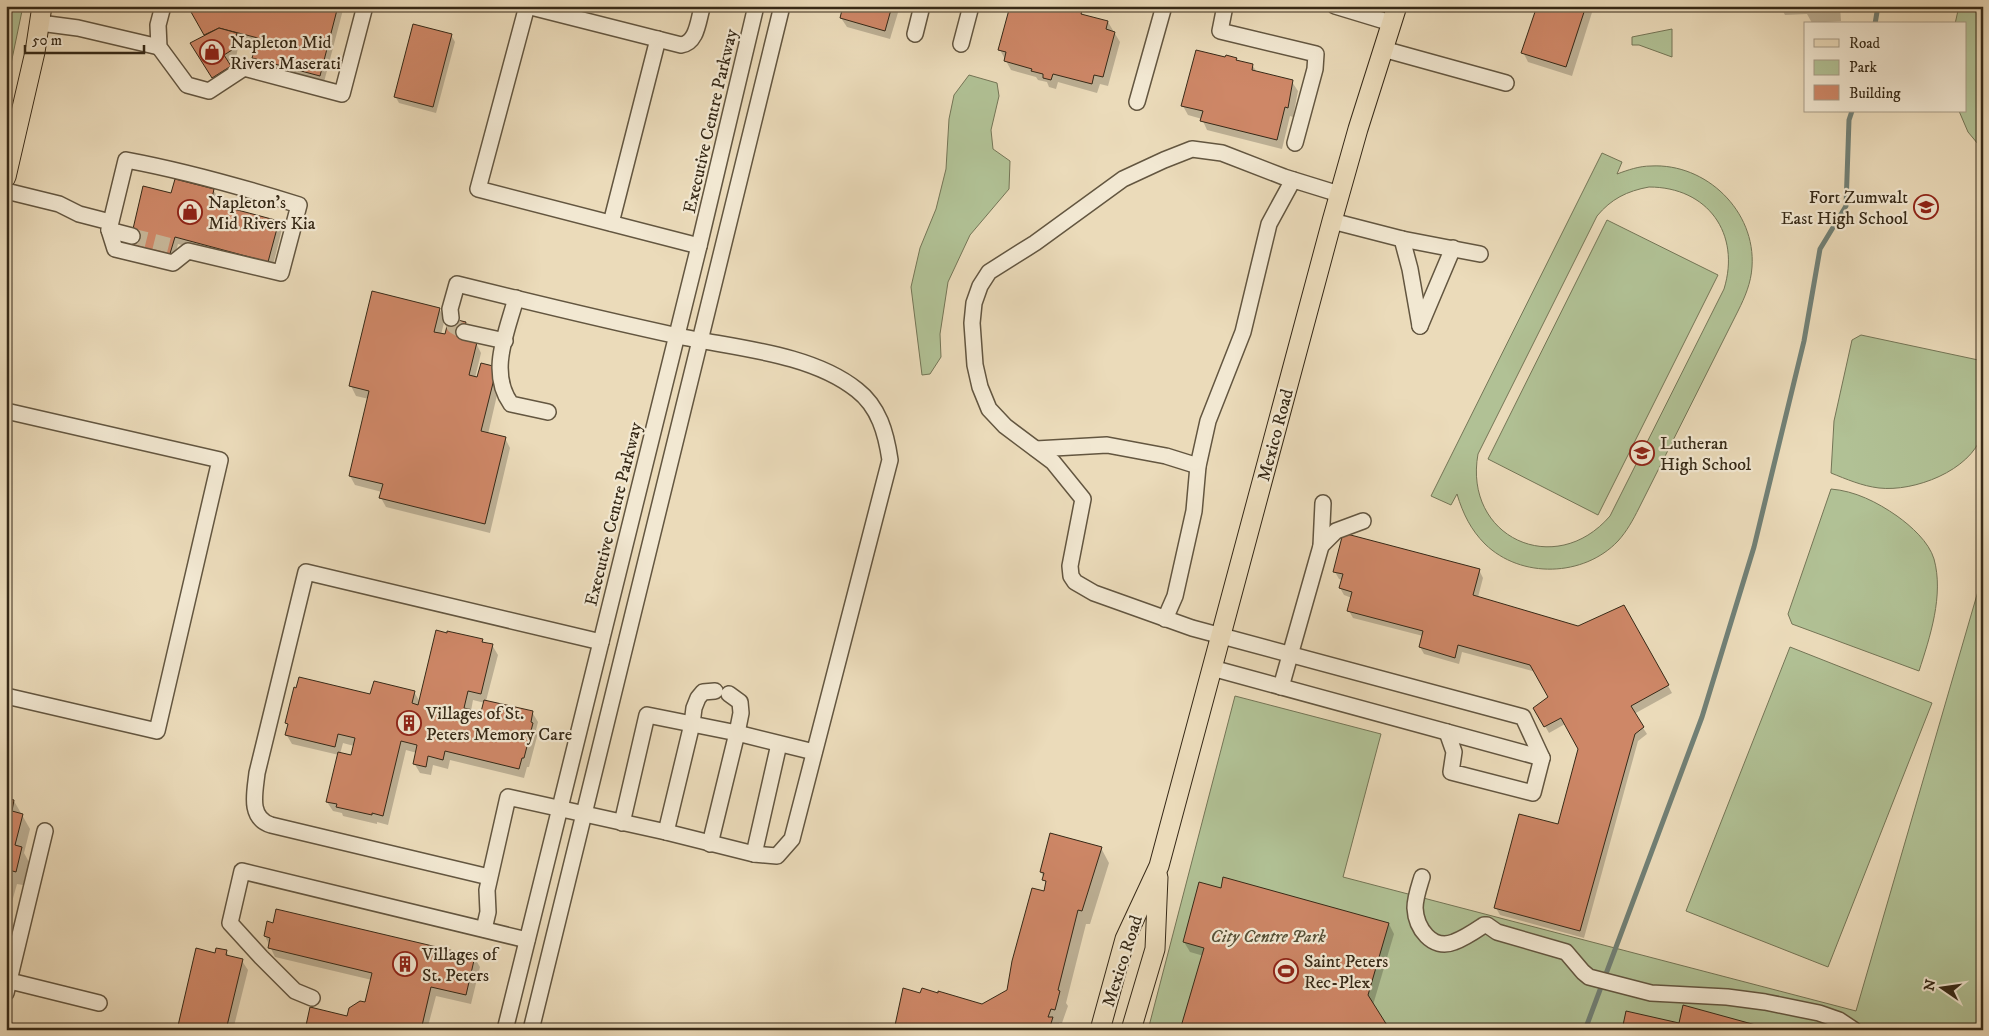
<svg xmlns="http://www.w3.org/2000/svg" width="1989" height="1036" viewBox="0 0 1989 1036" font-family="'IM FELL DW Pica',serif">
  <rect width="100%" height="100%" fill="#ebdbba"/>
  <filter id="stains"><feTurbulence type="fractalNoise" baseFrequency=".004" numOctaves="4"/><feColorMatrix values="0 0 0 0 .2 0 0 0 0 .09 0 0 0 0 .02 0 0 0 .5 -.17"/></filter>
  <radialGradient id="worn" r=".72"><stop offset=".6" stop-color="#630" stop-opacity="0"/><stop offset="1" stop-color="#630" stop-opacity=".3"/></radialGradient>
  <g fill="#b1c195" stroke="#747556" fill-rule="evenodd">
    <path d="M6,6H23L6,88Z"/>
    <path d="M1959,6H1983V150L1968,132L1959,111H1965V24H1955Z"/>
    <path d="M1672,29V57L1639,45H1632V37Z"/>
    <path d="M969,75L997,83L999,96L991,130L993,149L1010,161L1009,189L970,235L948,282L940,334L941,357L930,374L922,375L911,287L920,248L936,209L946,169L949,119L954,95Z"/>
    <path d="M1602,153L1622,162L1617,174C1628,170 1639,166 1651,166C1706,163 1756,211 1752,267C1751,283 1745,297 1738,311L1639,508C1633,520 1627,531 1618,541C1584,577 1521,579 1485,544C1471,530 1463,514 1457,494L1451,505L1431,496ZM1649,187C1708,187 1741,234 1724,289L1610,516C1555,580 1463,537 1478,454L1597,216C1611,199 1627,191 1649,187Z"/>
    <path d="M1607,220L1718,275L1598,515L1488,459Z"/>
    <path d="M1861,335L1983,361C1983,379 1983,397 1983,415C1983,421 1984,429 1982,435C1970,471 1914,492 1879,488C1862,486 1846,479 1831,473L1834,421L1852,340Z"/>
    <path d="M1831,489C1855,491 1877,502 1897,516C1911,526 1929,542 1934,559C1944,595 1930,637 1919,671L1792,624L1788,614Z"/>
    <path d="M1983,574V1030H1148L1235,696L1381,734L1343,877L1856,1011Z"/>
    <path d="M1790,647L1932,703L1828,967L1686,911Z"/>
  </g>
  <g fill="#0003" fill-rule="evenodd">
    <path d="M193,6H344L324,82L258,65L254,58L258,43L240,39L236,57L227,62L234,74L217,85L192,44L206,36L192,12Z"/>
    <path d="M844,6H900L890,39L847,27L841,18Z"/>
    <path d="M1072,6L1074,10L1081,12L1084,16L1108,22L1120,42L1108,86L1100,84L1097,93L1058,82L1056,89L1049,87L1047,82L1038,80L1036,77L1011,70L1000,50L1061,10Z"/>
    <path d="M1538,6H1594L1572,76L1528,62L1523,52Z"/>
    <path d="M1753,6H1762L1761,9Z"/>
    <path d="M1780,6H1840L1841,21L1812,23L1807,14L1785,15Z"/>
    <path d="M451,35L455,42L436,113L399,103L395,96Z"/>
    <path d="M1226,59H1236L1237,61L1252,65L1257,72L1292,82L1298,91L1293,117L1290,116L1282,149L1207,130L1202,119L1188,115L1183,106Z"/>
    <path d="M213,190L218,197L215,206L278,222L282,229L272,269L178,244L173,263L130,246L172,195Z"/>
    <path d="M439,309L445,318L441,335L446,336L465,323L471,333L481,353L475,378H501L488,434L505,438L510,448L490,533L386,507L381,498L382,492L355,485L350,476L369,399L356,396L351,386Z"/>
    <path d="M1479,570L1483,578L1478,597L1578,628L1627,613L1672,693L1634,714L1647,734L1638,741L1584,938L1500,915L1496,908L1558,826L1579,749L1565,724L1549,733L1545,726L1550,698L1536,672L1462,652L1459,664L1424,654L1420,647L1423,636L1353,618L1349,611L1352,598L1344,595L1340,588L1342,580L1339,579L1335,572Z"/>
    <path d="M482,640L484,643L492,645L498,655L486,701L532,712L538,722L536,730L538,733L529,767H527L524,778L450,760L448,769L433,765L431,775L420,773L414,763L417,753L406,750L388,825L377,822V824L343,816L342,813L333,811L327,802L339,755L292,744L286,734L288,726L287,723L371,696L414,692L420,702ZM473,700L485,703L482,714L471,711ZM343,743L354,746L352,757L340,754Z"/>
    <path d="M6,799L14,801L30,829L24,853L29,862L23,885L17,884L8,916L6,915Z"/>
    <path d="M1101,848L1109,863L1090,924H1086L1066,1003L1068,1006L1062,1023H1059L1058,1030H894L983,1005L1008,991L1045,893L1047,885L1041,872Z"/>
    <path d="M1389,924L1394,934L1373,1005L1190,952L1184,942Z"/>
    <path d="M265,936L474,957L480,967L471,1004L436,996L427,1030H306L348,1017L366,1004L372,980L275,957Z"/>
    <path d="M226,951L230,958L242,961L248,970L233,1030H178L216,954Z"/>
  </g>
  <g fill="none" stroke-linecap="round" stroke-linejoin="round">
    <g stroke="#718076" stroke-width="5">
      <path d="M1875,24L1878,6"/>
      <path d="M1585,1030L1702,717L1754,547L1804,341L1820,249L1846,206L1849,120L1852,111"/>
    </g>
  </g>
  <g fill="#ce8767" stroke="#362917">
    <path d="M192,6H338L320,76L252,58L258,38L219,28L204,35L191,12Z"/>
    <path d="M843,6H892L885,31L840,18Z"/>
    <path d="M1010,6H1052L1060,9L1061,6H1073L1072,8L1082,11L1081,14L1108,21L1106,29L1115,32L1103,77L1094,75L1092,84L1053,74L1051,80L1043,78V74L1031,71L1032,69L1004,61L1006,52L998,50Z"/>
    <path d="M1537,6H1586L1566,67L1521,53Z"/>
    <path d="M413,24L452,34L433,107L394,97Z"/>
    <path d="M219,28L237,33L232,50L224,55L231,66L212,78L190,43Z"/>
    <path d="M1196,50L1225,57L1226,55L1237,58L1236,60L1253,64L1252,70L1293,80L1288,108L1285,107L1277,140L1200,121L1203,111L1181,106Z"/>
    <path d="M175,179L214,189L211,203L279,221L268,262L175,237L169,257L129,246L143,186L171,193Z"/>
    <path d="M372,291L440,308L434,332L445,334L449,318L466,322L462,338L477,342L469,375L477,377L481,363L497,367L481,431L506,437L485,524L379,498L383,484L349,476L369,391L349,386Z"/>
    <path d="M1343,533L1480,569L1473,595L1578,626L1624,605L1669,685L1631,706L1644,727L1635,734L1580,931L1494,908L1519,814L1558,824L1578,749L1561,718L1544,727L1533,708L1548,697L1530,665L1458,645L1455,658L1419,647L1423,631L1347,611L1352,592L1339,588L1343,574L1333,572Z"/>
    <path d="M436,630L447,633V631L483,639L482,642L493,644L481,694L468,691L464,708L481,712L484,700L533,711L531,722L533,723L524,758H522L519,769L445,751L443,760L428,756L426,767L413,764L417,745L401,741L383,816L372,813V815L336,807L337,804L326,802L338,752L351,755L355,738L338,734L335,747L285,735L288,724L285,723L294,687L296,688L299,677L370,694L374,681L415,691L412,703L418,705Z"/>
    <path d="M6,798L14,800L12,811L23,814L15,845L22,847L16,872L9,870L6,880Z"/>
    <path d="M1050,833L1102,847L1082,911L1078,910L1058,990L1060,991L1055,1010L1051,1009L1048,1017H1053L1049,1030H894L903,988L920,993L922,988L938,993V991L982,1004L1007,990L1012,961L1032,888L1044,891L1046,881L1042,880L1044,873L1040,872Z"/>
    <path d="M1223,877L1389,923L1368,995L1390,1030H1180L1204,948L1183,942L1199,882L1221,888Z"/>
    <path d="M276,909L475,956L466,995L431,987L421,1030H305L310,1007L347,1016L349,1008L360,1001L365,1002L372,973L268,948L270,938L264,936L267,921L273,923Z"/>
    <path d="M196,948L215,953L216,948L227,950L226,955L243,959L226,1030H177Z"/>
    <path d="M1683,1005L1774,1030H1622L1626,1011L1679,1023Z"/>
  </g>
  <g fill="none" stroke-linecap="round" stroke-linejoin="round">
    <g stroke="#c7b799" stroke-width="15" stroke-dasharray="15 8" stroke-linecap="butt">
      <path d="M132,236L172,246"/>
      <path d="M451,318L454,326L464,332"/>
    </g>
    <defs>
      <g id="minor">
        <path d="M163,6L158,25L159,47L187,85L209,91L244,68L342,94L365,6"/>
        <path d="M527,6L478,189L699,246"/>
        <path d="M527,6L681,45C697,43 698,21 702,8"/>
        <path d="M1225,6L1220,31L1316,54L1315,69L1295,143"/>
        <path d="M1335,6L1391,23"/>
        <path d="M40,23L78,28L159,47"/>
        <path d="M915,34L922,6"/>
        <path d="M961,44L971,6"/>
        <path d="M1383,49L1506,83"/>
        <path d="M1137,102L1164,6"/>
        <path d="M126,160C185,171 242,187 299,205L281,273L188,251L173,263L115,249L109,230Z"/>
        <path d="M6,191L59,204L79,214L110,222"/>
        <path d="M1339,194L1284,177L1222,153L1192,149L1164,160L1123,179L1035,243L989,272L980,286L974,303L972,323L975,365L980,387L989,409L1005,426L1053,462L1083,499L1070,566L1071,576L1075,582L1094,593L1192,628L1523,717L1542,758L1533,793L1451,772L1454,752L1447,732"/>
        <path d="M1332,221L1402,239L1410,269L1420,326"/>
        <path d="M611,223L658,39"/>
        <path d="M109,230L132,236"/>
        <path d="M1402,239L1480,254"/>
        <path d="M516,298C507,332 488,372 511,404L548,412"/>
        <path d="M451,318L450,309L457,284C530,302 604,320 678,336C734,348 811,353 857,390C879,407 886,433 890,460L792,839L777,856L754,854L666,832L508,797L487,890L488,912L484,929"/>
        <path d="M1420,326L1453,248"/>
        <path d="M464,332L505,341"/>
        <path d="M6,411L220,460L157,731L6,696"/>
        <path d="M1036,449L1107,445L1166,456L1198,466"/>
        <path d="M1321,546L1336,531L1363,521"/>
        <path d="M1165,619L1175,596L1194,511L1198,466L1208,421L1243,332L1269,224L1293,180"/>
        <path d="M1212,668L1542,758"/>
        <path d="M1281,687L1321,546L1323,503"/>
        <path d="M715,691L703,692L698,698L694,708L692,724L737,733L741,713L740,702L729,694"/>
        <path d="M622,823L647,715L692,724L666,832"/>
        <path d="M710,844L737,733L814,752"/>
        <path d="M754,854L779,744"/>
        <path d="M489,877L271,825C248,818 255,792 257,773L306,572L601,642"/>
        <path d="M1422,877C1419,887 1415,898 1415,908C1416,928 1432,951 1454,942C1465,938 1475,931 1484,925H1487L1497,932L1566,952L1583,972L1589,977L1651,993L1727,997L1765,1002L1819,1013L1839,1020L1854,1030"/>
        <path d="M6,980L99,1003"/>
        <path d="M6,993L45,831"/>
        <path d="M312,998L295,991L261,957L230,923L242,871L527,940"/>
        <path d="M505,1030L699,246L756,6"/>
        <path d="M531,1030L782,6"/>
      </g>
      <g id="major">
        <path d="M6,177L35,52L42,6"/>
        <path d="M1100,1030L1125,939L1159,866L1332,221L1358,129L1397,6"/>
        <path d="M1131,1030L1155,949L1158,877"/>
      </g>
    </defs>
    <use href="#minor" stroke="#635640" stroke-width="18"/>
    <use href="#major" stroke="#362917" stroke-width="21"/>
    <use href="#minor" stroke="#f2e8d2" stroke-width="15"/>
    <use href="#major" stroke="#ebdbba" stroke-width="19"/>
  </g>
  <defs>
    <symbol id="shop-ring" viewBox="-11 -11 22 22"><circle r="9.5" fill="#f2e8d2" stroke="#8f2418" stroke-width="1.5"/><path d="M-5-2.5h2.3a2.7 3.5 0 0 1 5.4 0H5L5.5 6h-11ZM-1.5-2.5h3a1.5 2.3 0 0 0-3 0Z" fill="#8f2418"/></symbol>
    <symbol id="school-ring" viewBox="-11 -11 22 22"><circle r="9.5" fill="#f2e8d2" stroke="#8f2418" stroke-width="1.5"/><path d="M0-5L7-2L0 1L-7-2ZM-4 1L0 2.5L4 1V4Q0 6-4 4Z" fill="#8f2418"/></symbol>
    <symbol id="building-ring" viewBox="-11 -11 22 22"><circle r="9.5" fill="#f2e8d2" stroke="#8f2418" stroke-width="1.5"/><path d="M-4-6H4V6H1V3H-1V6H-4ZM-2.5-4.3h1.7v1.8h-1.7ZM.8-4.3h1.7v1.8H.8ZM-2.5-1h1.7V.8h-1.7ZM.8-1h1.7V.8H.8Z" fill="#8f2418"/></symbol>
    <symbol id="stadium-ring" viewBox="-11 -11 22 22"><circle r="9.5" fill="#f2e8d2" stroke="#8f2418" stroke-width="1.5"/><path d="M0-5a6.5 5 0 1 0 0 10a6.5 5 0 1 0 0-10ZM-3.5-1.8h7v3.6h-7Z" fill="#8f2418"/></symbol>
  </defs>
  <g fill-rule="evenodd">
    <use href="#shop-ring" x="198" y="38" width="28" height="28"/>
    <use href="#school-ring" x="1912" y="193" width="28" height="28"/>
    <use href="#shop-ring" x="176" y="198" width="28" height="28"/>
    <use href="#school-ring" x="1628" y="439" width="28" height="28"/>
    <use href="#building-ring" x="395" y="709" width="28" height="28"/>
    <use href="#building-ring" x="391" y="950" width="28" height="28"/>
    <use href="#stadium-ring" x="1272" y="957" width="28" height="28"/>
  </g>
  <g text-anchor="middle" stroke-width="4.5" stroke-linejoin="round" paint-order="stroke">
    <g font-size="18" fill="#362917" stroke="#f2e8d2" text-anchor="start">
      <text x="230" y="48">Napleton Mid<tspan x="230" dy="21">Rivers Maserati</tspan></text>
      <text x="1908" y="203" text-anchor="end">Fort Zumwalt<tspan x="1908" dy="21">East High School</tspan></text>
      <text x="208" y="208">Napleton's<tspan x="208" dy="21">Mid Rivers Kia</tspan></text>
      <text x="1660" y="449">Lutheran<tspan x="1660" dy="21">High School</tspan></text>
      <text x="426" y="719">Villages of St.<tspan x="426" dy="21">Peters Memory Care</tspan></text>
      <text x="422" y="960">Villages of<tspan x="422" dy="21">St. Peters</tspan></text>
      <text x="1304" y="967">Saint Peters<tspan x="1304" dy="21">Rec-Plex</tspan></text>
    </g>
    <g font-size="18" fill="#362917" stroke="#f2e8d2">
      <text transform="translate(710 121) rotate(-77)" y="6">Executive Centre Parkway</text>
      <text transform="translate(1275 435) rotate(-75)" y="6">Mexico Road</text>
      <text transform="translate(613 514) rotate(-76)" y="6">Executive Centre Parkway</text>
      <text transform="translate(1122 961) rotate(-72)" y="6">Mexico Road</text>
    </g>
    <g font-size="18" font-style="italic" fill="#554f36" stroke="#f2e8d2">
      <text x="1268" y="942">City Centre Park</text>
    </g>
  </g>
  <rect width="1989" height="1036" fill="none" stroke="#ebdbba" stroke-width="25"/>
  <rect x="8" y="8" width="1974" height="1021" fill="none" stroke="#362917" stroke-width="2.5"/>
  <rect x="12" y="12" width="1964" height="1011" fill="none" stroke="#362917"/>
  <rect x="1804" y="22" width="162" height="90" fill="#f2e8d2" stroke="#a79c87"/>
  <rect x="1814" y="39" width="25" height="8" fill="#ebdbba" stroke="#a79c87"/>
  <text x="1849" y="48" font-size="15" fill="#362917">Road</text>
  <rect x="1814" y="60" width="25" height="15" fill="#b1c195" stroke="#a79c87"/>
  <text x="1849" y="72" font-size="15" fill="#362917">Park</text>
  <rect x="1814" y="85" width="25" height="15" fill="#ce8767" stroke="#a79c87"/>
  <text x="1849" y="98" font-size="15" fill="#362917">Building</text>
  <g transform="translate(1942 988) rotate(283)" stroke="#f2e8d2" stroke-width="4" paint-order="stroke">
  <path d="M0-4L9 19L0 12L-9 19Z" fill="#362917"/>
  <text y="-8" font-size="14" font-weight="bold" text-anchor="middle" fill="#362917">N</text>
  </g>
  <path d="M25 45v8h119v-8" fill="none" stroke="#362917" stroke-width="2.5"/>
  <text x="32" y="45" font-size="15" fill="#362917" stroke="#f2e8d2" stroke-width="4" paint-order="stroke">50 m</text>
  <rect width="100%" height="100%" filter="url(#stains)"/>
  <rect width="100%" height="100%" fill="url(#worn)"/>
</svg>
